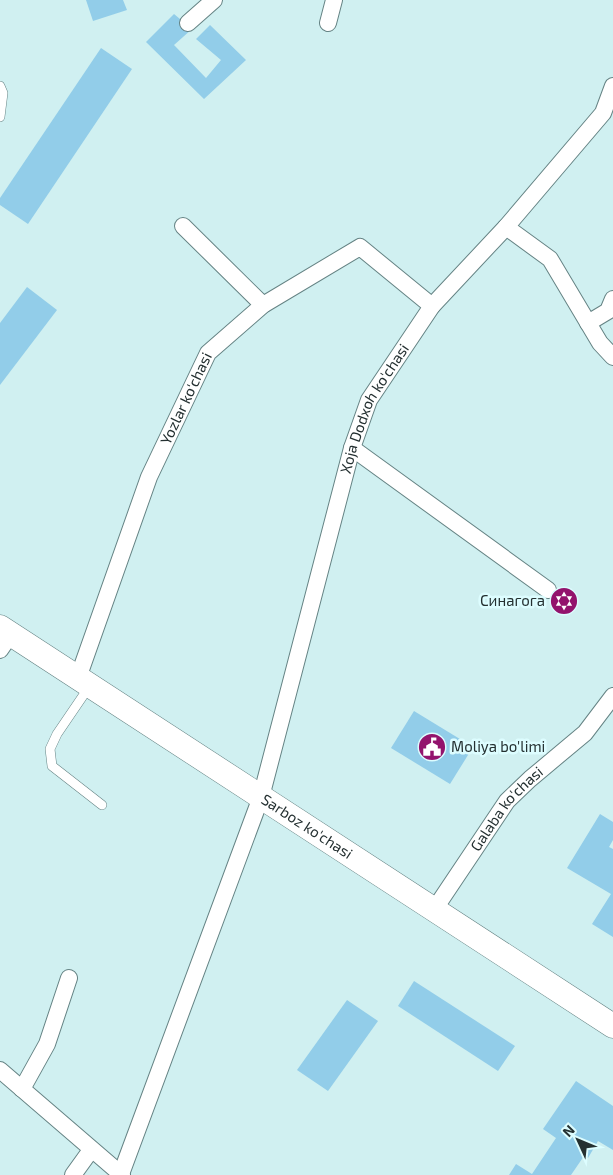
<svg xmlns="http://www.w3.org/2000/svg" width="613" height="1175" viewBox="0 0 613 1175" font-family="'Exo 2',sans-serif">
  <rect width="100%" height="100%" fill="#d0f0f1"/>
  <g fill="#92cde9">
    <path d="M86,0H123L127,10L93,21Z"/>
    <path d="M174,14L192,29L174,45L206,78L221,60L196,39L210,25L246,60L204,99L146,42Z"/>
    <path d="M101,48L132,69L28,224L0,205V198Z"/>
    <path d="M27,287L57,310L0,385V323Z"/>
    <path d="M414,711L473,747L450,784L391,748Z"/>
    <path d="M600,814L613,822V840L609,847L613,849V937L592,924L611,894L567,868Z"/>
    <path d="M414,981L515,1046L498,1071L398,1006Z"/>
    <path d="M347,1000L378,1021L328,1091L297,1070Z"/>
    <path d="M576,1081L613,1106V1150L598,1141L588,1158L584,1156L571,1175H509L516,1164L532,1174L556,1138L543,1129Z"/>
  </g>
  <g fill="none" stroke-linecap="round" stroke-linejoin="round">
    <defs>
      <g id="lane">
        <path d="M0,86L3,93L0,117"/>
        <path d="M89,687L57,734L50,749L52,766L102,805"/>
      </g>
      <g id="street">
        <path d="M188,23L214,0"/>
        <path d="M328,23L334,0"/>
        <path d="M183,226L263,305"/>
        <path d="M506,227L550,259L600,343L613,357"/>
        <path d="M588,323L608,311L613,299"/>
        <path d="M352,448L548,590"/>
        <path d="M0,650L11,634"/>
        <path id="s1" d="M78,678L149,477L208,353L263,305L360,247L432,306"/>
        <path id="s2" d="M434,910L507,801L530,779L585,733L613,696"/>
        <path d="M0,1070L122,1175"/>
        <path d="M22,1089L47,1044L69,978"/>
        <path id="s3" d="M121,1174L261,797L352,448L369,400L432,306L506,227L603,113L613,86"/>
        <path d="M73,1175L91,1150"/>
      </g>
      <g id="secondary">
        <path id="s4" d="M0,627L613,1026"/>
      </g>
    </defs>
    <use href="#lane" stroke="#658384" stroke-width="10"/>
    <use href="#street" stroke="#658384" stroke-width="18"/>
    <use href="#secondary" stroke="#658384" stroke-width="25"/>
    <use href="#lane" stroke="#fff" stroke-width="9"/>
    <use href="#street" stroke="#fff" stroke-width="16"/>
    <use href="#secondary" stroke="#fff" stroke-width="24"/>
  </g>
  <defs>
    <symbol id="synagogue-disc" viewBox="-11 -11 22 22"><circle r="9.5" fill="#93136d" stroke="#ddfdff"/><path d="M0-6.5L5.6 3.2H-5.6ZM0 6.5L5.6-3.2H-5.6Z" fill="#fff"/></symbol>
    <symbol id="civic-disc" viewBox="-11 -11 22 22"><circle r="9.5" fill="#93136d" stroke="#ddfdff"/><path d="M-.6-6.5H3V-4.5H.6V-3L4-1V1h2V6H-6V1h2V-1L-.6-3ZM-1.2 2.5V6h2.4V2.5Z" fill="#fff"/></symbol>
  </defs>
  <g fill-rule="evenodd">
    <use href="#synagogue-disc" x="548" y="585" width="32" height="32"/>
    <use href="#civic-disc" x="416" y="731" width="32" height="32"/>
  </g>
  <g text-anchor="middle" stroke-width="5" stroke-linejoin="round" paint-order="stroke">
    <g font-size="15" fill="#243031" stroke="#ddfdff">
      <text dy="5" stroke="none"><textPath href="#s1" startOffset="300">Yozlar ko'chasi</textPath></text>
      <text dy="5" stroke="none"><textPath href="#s3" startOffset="808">Xoja Dodxoh ko'chasi</textPath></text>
      <text dy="5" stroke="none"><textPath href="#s2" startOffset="125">Galaba ko'chasi</textPath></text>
      <text dy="5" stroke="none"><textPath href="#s4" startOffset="366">Sarboz ko'chasi</textPath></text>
    </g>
    <g font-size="15" fill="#243031" stroke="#ddfdff" text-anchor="end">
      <text x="545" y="606">Синагога</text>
      <text x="451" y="752" text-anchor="start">Moliya bo'limi</text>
    </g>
  </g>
  <g transform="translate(578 1140) rotate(314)" stroke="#ddfdff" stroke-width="4" paint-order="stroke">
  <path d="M0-4L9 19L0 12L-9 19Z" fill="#243031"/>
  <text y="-8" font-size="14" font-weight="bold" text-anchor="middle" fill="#243031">N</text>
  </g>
</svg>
